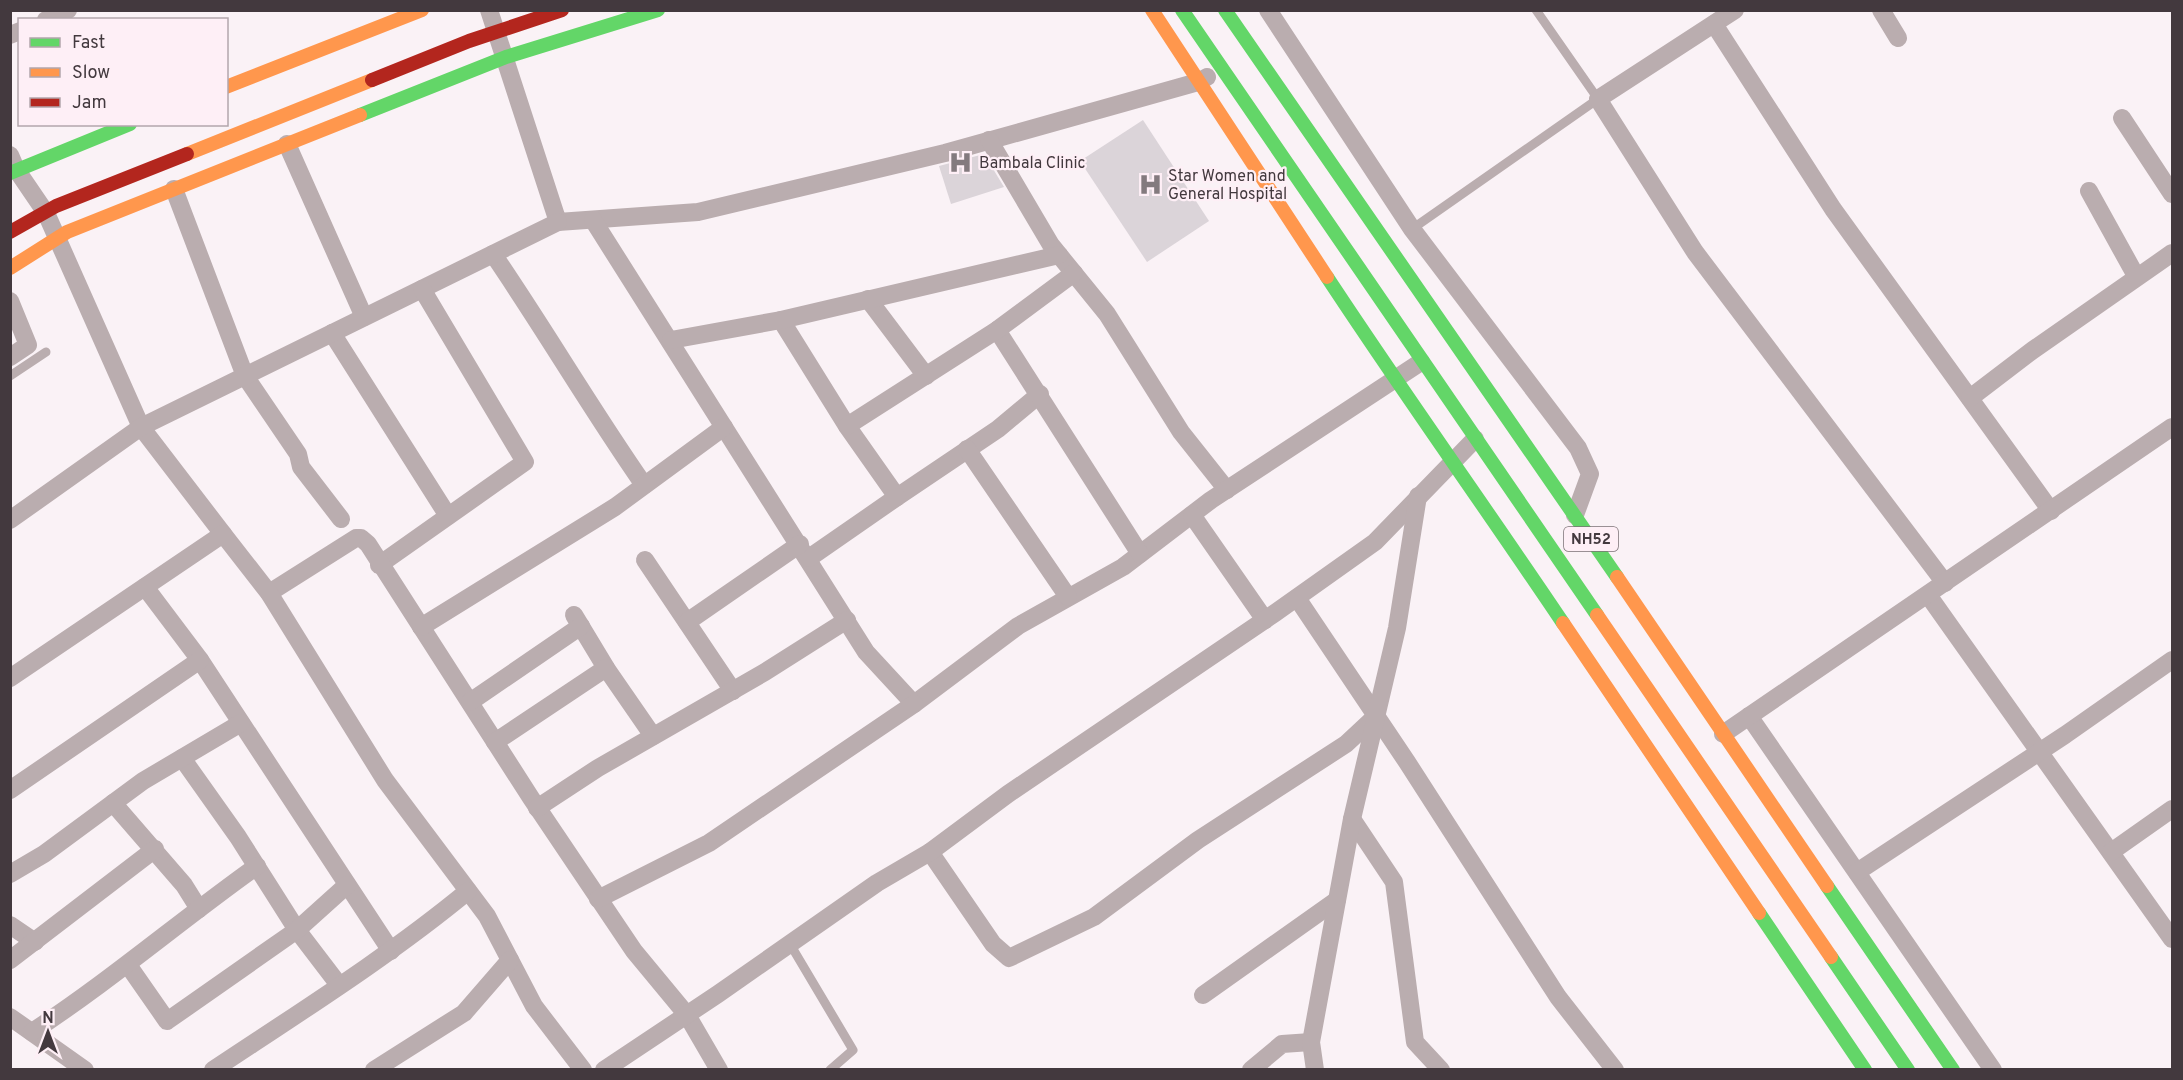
<svg xmlns="http://www.w3.org/2000/svg" width="2183" height="1080" viewBox="0 0 2183 1080" font-family="Overpass,sans-serif">
  <rect width="100%" height="100%" fill="#faf2f6"/>
  <g fill="#dbd4d9">
    <path d="M1143,120L1209,221L1147,262L1080,161Z"/>
    <path d="M984,154L1004,187L951,204L939,166Z"/>
  </g>
  <g fill="none" stroke-linecap="round" stroke-linejoin="round">
    <g stroke="#baadaf" stroke-width="9">
      <path d="M1412,229L1598,99L1536,10"/>
      <path d="M10,376L46,352"/>
      <path d="M790,944L853,1050L830,1070"/>
    </g>
    <g stroke="#baadaf" stroke-width="18">
      <path d="M489,10L558,222L698,212L945,153L1198,82L1207,77"/>
      <path d="M1268,10L1412,229L1578,448L1590,474L1575,515"/>
      <path d="M1735,10L1598,99L1695,252L1945,583"/>
      <path d="M1881,10L1898,38"/>
      <path d="M46,20L68,10"/>
      <path d="M1714,24L1833,209L2051,511"/>
      <path d="M10,35L20,31"/>
      <path d="M2122,118L2172,194"/>
      <path d="M989,140L1051,245L1107,314L1181,432L1227,490"/>
      <path d="M287,144L364,317"/>
      <path d="M10,155L16,169L46,213L141,427L223,534"/>
      <path d="M174,189L245,376L298,454L301,467L341,519"/>
      <path d="M2089,191L2136,276"/>
      <path d="M593,220L866,652L914,704L1018,626L1123,567L1211,500L1421,362"/>
      <path d="M493,254C545,330 591,409 644,485"/>
      <path d="M868,299L926,376"/>
      <path d="M10,301L28,345L10,357"/>
      <path d="M781,320L847,426L897,497L998,429L1040,394"/>
      <path d="M997,330L1140,554"/>
      <path d="M332,333L448,516"/>
      <path d="M671,340L781,320L1059,255"/>
      <path d="M1970,398L2033,350L2172,253"/>
      <path d="M847,426L997,330L1074,273"/>
      <path d="M967,449L1068,597"/>
      <path d="M1192,515L1265,620"/>
      <path d="M10,520L141,427L558,222"/>
      <path d="M809,558L897,497"/>
      <path d="M645,560L733,691"/>
      <path d="M379,565L525,462L422,289"/>
      <path d="M145,587L200,660L391,951"/>
      <path d="M269,593L356,538H361L368,544L531,798L634,951L687,1015L719,1070"/>
      <path d="M1928,595L2172,939"/>
      <path d="M1297,598L1407,762L1558,997L1615,1070"/>
      <path d="M574,615L606,668"/>
      <path d="M687,622L800,544"/>
      <path d="M421,627L615,507L724,427"/>
      <path d="M10,678L223,534L269,593L385,780L487,916L534,1006L583,1070"/>
      <path d="M470,702L581,626"/>
      <path d="M1749,716L1993,1070"/>
      <path d="M1723,734L2172,427"/>
      <path d="M495,742L606,668L653,736"/>
      <path d="M182,758L238,837L297,930L339,985"/>
      <path d="M10,790L200,660"/>
      <path d="M113,803L184,885L199,909"/>
      <path d="M537,808L598,768L765,672L847,620"/>
      <path d="M1352,819L1394,882L1415,1042L1441,1070"/>
      <path d="M930,852L993,944L1009,958L1094,917L1198,840L1346,744L1376,716"/>
      <path d="M2111,852L2172,809"/>
      <path d="M1857,872L2065,735L2172,660"/>
      <path d="M10,874L44,854L143,781L241,723"/>
      <path d="M598,899L709,843L914,704"/>
      <path d="M10,925L35,942"/>
      <path d="M10,960L155,849"/>
      <path d="M128,965L167,1021L297,930L347,885"/>
      <path d="M1203,995L1337,900"/>
      <path d="M10,1017L85,1070"/>
      <path d="M32,1032C110,981 181,920 257,866"/>
      <path d="M213,1070C300,1012 388,957 468,891"/>
      <path d="M374,1070L464,1013L510,960"/>
      <path d="M604,1070L718,994L877,883L930,852L1008,794L1275,613L1375,542L1475,439"/>
      <path d="M1251,1070L1282,1044L1311,1042"/>
      <path d="M1315,1070L1311,1042L1352,819L1397,628L1418,496"/>
    </g>
    <g stroke="#63d668" stroke-width="14">
      <path d="M1182,10L1597,615"/>
      <path d="M1225,10L1617,577"/>
      <path d="M360,115L506,57L658,10"/>
      <path d="M10,173L130,124"/>
      <path d="M1327,277C1404,394 1485,507 1563,623"/>
      <path d="M1827,886L1953,1070"/>
      <path d="M1759,913L1865,1070"/>
      <path d="M1831,957L1908,1070"/>
    </g>
    <g stroke="#ff974d" stroke-width="14">
      <path d="M1152,10L1327,277"/>
      <path d="M226,87L422,10"/>
      <path d="M187,154L372,80"/>
      <path d="M10,268L67,232L360,115"/>
      <path d="M1617,577L1827,886"/>
      <path d="M1597,615L1831,957"/>
      <path d="M1563,623L1759,913"/>
    </g>
    <g stroke="#b3261e" stroke-width="14">
      <path d="M372,80L469,41L562,10"/>
      <path d="M10,232L56,206L187,154"/>
    </g>
  </g>
  <defs>
    <symbol id="hospital-bare" viewBox="-9 -9 18 18"><path d="M-5-5h3v3.5h4V-5h3V5h-3V1.5h-4V5h-3Z" fill="#837a7e" stroke="#feeff6" stroke-width="2.5" paint-order="stroke"/></symbol>
  </defs>
  <g fill-rule="evenodd">
    <use href="#hospital-bare" x="944" y="146" width="33" height="33"/>
    <use href="#hospital-bare" x="1134" y="168" width="33" height="33"/>
  </g>
  <g text-anchor="middle" stroke-width="4.5" stroke-linejoin="round" paint-order="stroke">
    <rect fill="#feeff6" stroke="#7b7075" stroke-width="1.5" x="1564" y="527" width="54" height="24" rx="4.5"/>
    <g font-size="15" font-weight="bold" fill="#43393e">
      <text x="1591" y="544">NH52</text>
    </g>
    <g font-size="16" fill="#43393e" stroke="#feeff6" text-anchor="start">
      <text x="979" y="168">Bambala Clinic</text>
      <text x="1168" y="181">Star Women and<tspan x="1168" dy="18">General Hospital</tspan></text>
    </g>
  </g>
  <rect width="2183" height="1080" fill="none" stroke="#43393e" stroke-width="24"/>
  <rect x="18" y="18" width="210" height="108" fill="#feeff6" stroke="#b3a6ac" stroke-width="1.5"/>
  <rect x="30" y="38" width="30" height="9" fill="#63d668" stroke="#b3a6ac" stroke-width="1.5"/>
  <text x="72" y="48" font-size="18" fill="#43393e">Fast</text>
  <rect x="30" y="68" width="30" height="9" fill="#ff974d" stroke="#b3a6ac" stroke-width="1.5"/>
  <text x="72" y="78" font-size="18" fill="#43393e">Slow</text>
  <rect x="30" y="98" width="30" height="9" fill="#b3261e" stroke="#b3a6ac" stroke-width="1.5"/>
  <text x="72" y="108" font-size="18" fill="#43393e">Jam</text>
  <g transform="translate(48 1032)" stroke="#feeff6" stroke-width="4.5" paint-order="stroke">
  <path d="M0-4.5L10 22L0 15L-10 22Z" fill="#43393e"/>
  <text y="-9" font-size="16" font-weight="bold" text-anchor="middle" fill="#43393e">N</text>
  </g>
</svg>
